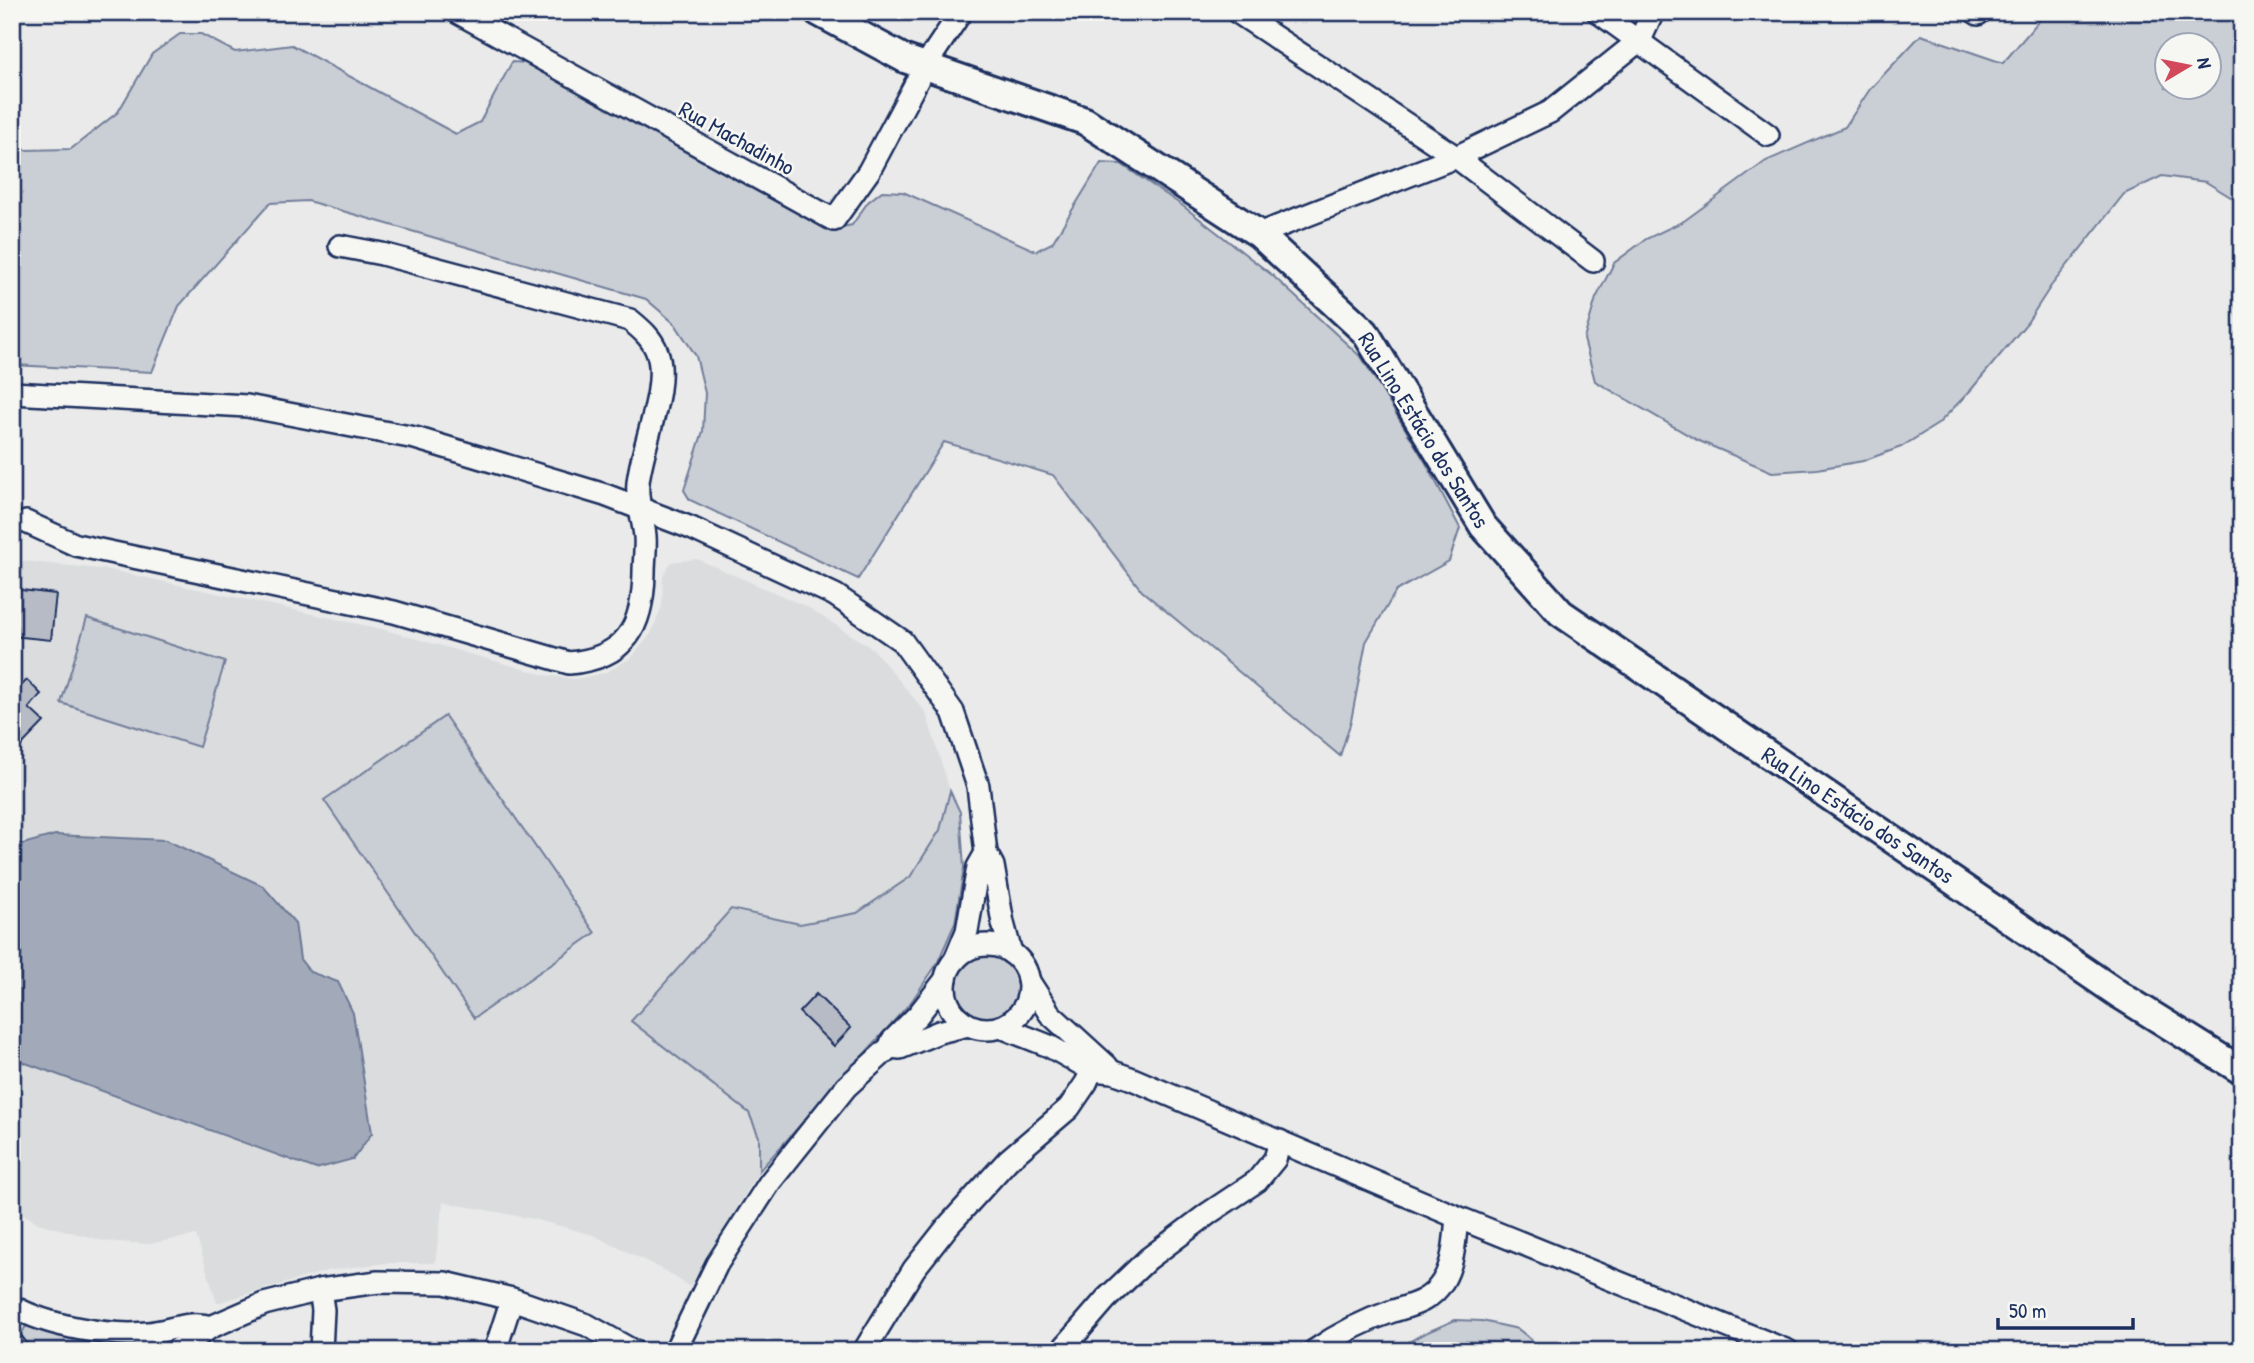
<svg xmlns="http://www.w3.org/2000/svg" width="2254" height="1363" viewBox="0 0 2254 1363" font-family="'Patrick Hand',sans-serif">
  <rect width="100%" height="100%" fill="#e9eae9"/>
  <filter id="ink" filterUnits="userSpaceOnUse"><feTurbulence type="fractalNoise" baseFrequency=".0143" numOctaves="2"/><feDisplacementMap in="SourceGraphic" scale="14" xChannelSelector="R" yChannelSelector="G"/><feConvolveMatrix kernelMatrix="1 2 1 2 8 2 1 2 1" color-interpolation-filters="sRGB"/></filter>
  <g filter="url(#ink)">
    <path fill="#dadcde" d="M697,559L807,607L873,649L926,713L950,791L940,830L910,877L857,913L800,924L731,909V1098L749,1113L759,1137V1171L690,1287L666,1271L593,1235L534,1219L443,1202L435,1263H386L330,1270L217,1303L196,1235L148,1244L104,1241L38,1223L12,1207V560L110,570L381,629L545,675L575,679L605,673L631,658L651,634L662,606L663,576L671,562Z"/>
    <g fill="#caced5" stroke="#727e9a" stroke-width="2" fill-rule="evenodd">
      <path d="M2042,12H2242V204L2206,182L2162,176L2124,194L2051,286L2027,323L1970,391L1938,424L1901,447L1863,461L1817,469L1772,472L1697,440L1595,381L1584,339L1596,298L1614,263L1646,239L1684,221L1766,161L1845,127L1870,89L1921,35L2003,63L2043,16ZM2166,46H2208V88H2166Z"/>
      <path d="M180,34H201L235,52L292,45L456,134L480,122L512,62L529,63L834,229L852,225L868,202L882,191L903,192L1036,251L1052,243L1101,163L1121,164L1183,206L1272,275L1362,358L1426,463L1460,528L1449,561L1396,591L1366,642L1351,721L1340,756L1142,591L1053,475L944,442L858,579L690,500L684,490L703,431L705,393L696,356L675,324L646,299L308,201L270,203L179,306L152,372L12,365V94L15,131L25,150L71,149L118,112L152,54Z"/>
      <path d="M87,618L225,662L199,747L61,703Z"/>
      <path d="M445,716L595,933L474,1018L324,800Z"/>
      <path d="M950,791L960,812L964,868L955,923L937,964L911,1002L759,1171V1137L749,1113L631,1021L731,909L800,924L857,913L910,877L940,830Z"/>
      <circle cx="987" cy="987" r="31"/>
      <path d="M1455,1320L1482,1321L1518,1329L1545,1351H1393L1423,1334Z"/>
      <path d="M26,1326L103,1342L135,1344L143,1351H30L20,1336Z"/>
    </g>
    <path fill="#a2aaba" stroke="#6c7995" stroke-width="2" d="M55,835L166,840L263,886L295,923L300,959L310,972L338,982L353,1013L372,1133L353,1159L316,1169L12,1058V847Z"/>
    <g fill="#b6bbc6" stroke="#1b2f5e" stroke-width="2">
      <path d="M12,589L56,594L51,640L12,636Z"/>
      <path d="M27,680L41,694L29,708L44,722L12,755V695Z"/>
      <path d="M816,994L851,1028L834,1046L799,1012Z"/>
    </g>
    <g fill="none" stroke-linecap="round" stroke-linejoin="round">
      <defs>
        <g id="minor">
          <path d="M457,12L834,220L869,171L925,66L961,12"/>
          <path d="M1237,12L1456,157L1593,261"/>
          <path d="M1598,12L1768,135"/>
          <path d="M1975,12L1978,14"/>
          <path d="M1259,234L1456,157L1550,112L1640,40L1653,12"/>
          <path d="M12,393L247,406L415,438L605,495L691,528L835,595L902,641L953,712L978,786L986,853L993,866L1003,923L1011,953"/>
          <path d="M26,522L76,545L394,612L569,663C626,658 643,627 644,573C644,561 646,548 645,536C643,518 636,501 638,483C641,447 670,385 657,352C652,338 641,329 630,320L382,254L340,246"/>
          <circle cx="987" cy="987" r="42"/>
          <path d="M955,960L967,931L978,867L986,853"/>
          <path d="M1028,980L1050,1014L1107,1066"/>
          <path d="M1001,1027L1049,1046L1092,1070L1113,1072L1130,1078L1457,1217L1788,1351"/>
          <path d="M890,1047L900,1048L939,1032L968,1025"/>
          <path d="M320,1290L323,1310L321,1351"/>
          <path d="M12,1306C47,1326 109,1337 148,1333C170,1331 190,1320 211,1327"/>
          <path d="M12,1343L18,1351"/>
          <path d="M175,1351L211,1327L264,1304L320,1290L378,1282L445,1283L512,1299L587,1325L633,1351"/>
          <path d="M495,1351L512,1299"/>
          <path d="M675,1351L717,1264L770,1182L846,1087L890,1047L892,1041L918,1015L946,979"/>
          <path d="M864,1351L914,1269L948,1226L1008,1160L1069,1108L1086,1083L1097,1059"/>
          <path d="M1061,1351L1106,1299L1148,1259L1209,1213L1257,1181L1275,1159L1280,1141"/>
          <path d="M1314,1351C1337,1335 1366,1320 1393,1311C1413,1305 1431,1301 1443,1281C1454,1263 1455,1238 1457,1217"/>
        </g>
        <path id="major" d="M818,12L905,59L1085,121L1259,234L1365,332L1483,526L1561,613L2120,995L2242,1071"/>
      </defs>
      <use href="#minor" stroke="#1b2f5e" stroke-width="26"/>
      <use href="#major" stroke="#1b2f5e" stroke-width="32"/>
      <use href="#minor" stroke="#f6f6f2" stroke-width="21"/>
      <use href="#major" stroke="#f6f6f2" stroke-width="26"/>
    </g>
  </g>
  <g text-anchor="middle" stroke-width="5" stroke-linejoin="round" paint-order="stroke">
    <g font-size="23" fill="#1b2f5e" stroke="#f6f6f2">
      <text transform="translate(737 138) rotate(29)" y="8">Rua Machadinho</text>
      <text transform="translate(1424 430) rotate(58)" y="8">Rua Lino Estácio dos Santos</text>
      <text transform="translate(1858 815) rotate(34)" y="8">Rua Lino Estácio dos Santos</text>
    </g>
  </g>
  <rect width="2254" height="1363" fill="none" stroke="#f6f6f2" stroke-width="42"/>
  <rect x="21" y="21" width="2212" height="1321" fill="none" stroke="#1b2f5e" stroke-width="2.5" filter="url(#ink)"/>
  <g transform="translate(2188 66) rotate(80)"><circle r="33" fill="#f6f6f2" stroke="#9ea6b7" stroke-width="2"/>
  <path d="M0-5L12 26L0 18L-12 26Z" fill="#d1495b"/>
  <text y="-10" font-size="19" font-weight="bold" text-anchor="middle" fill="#1b2f5e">N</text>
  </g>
  <path d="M1998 1318v10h135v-10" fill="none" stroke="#1b2f5e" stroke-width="3.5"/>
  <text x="2009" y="1318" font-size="21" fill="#1b2f5e" stroke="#f6f6f2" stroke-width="5" paint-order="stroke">50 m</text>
</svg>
